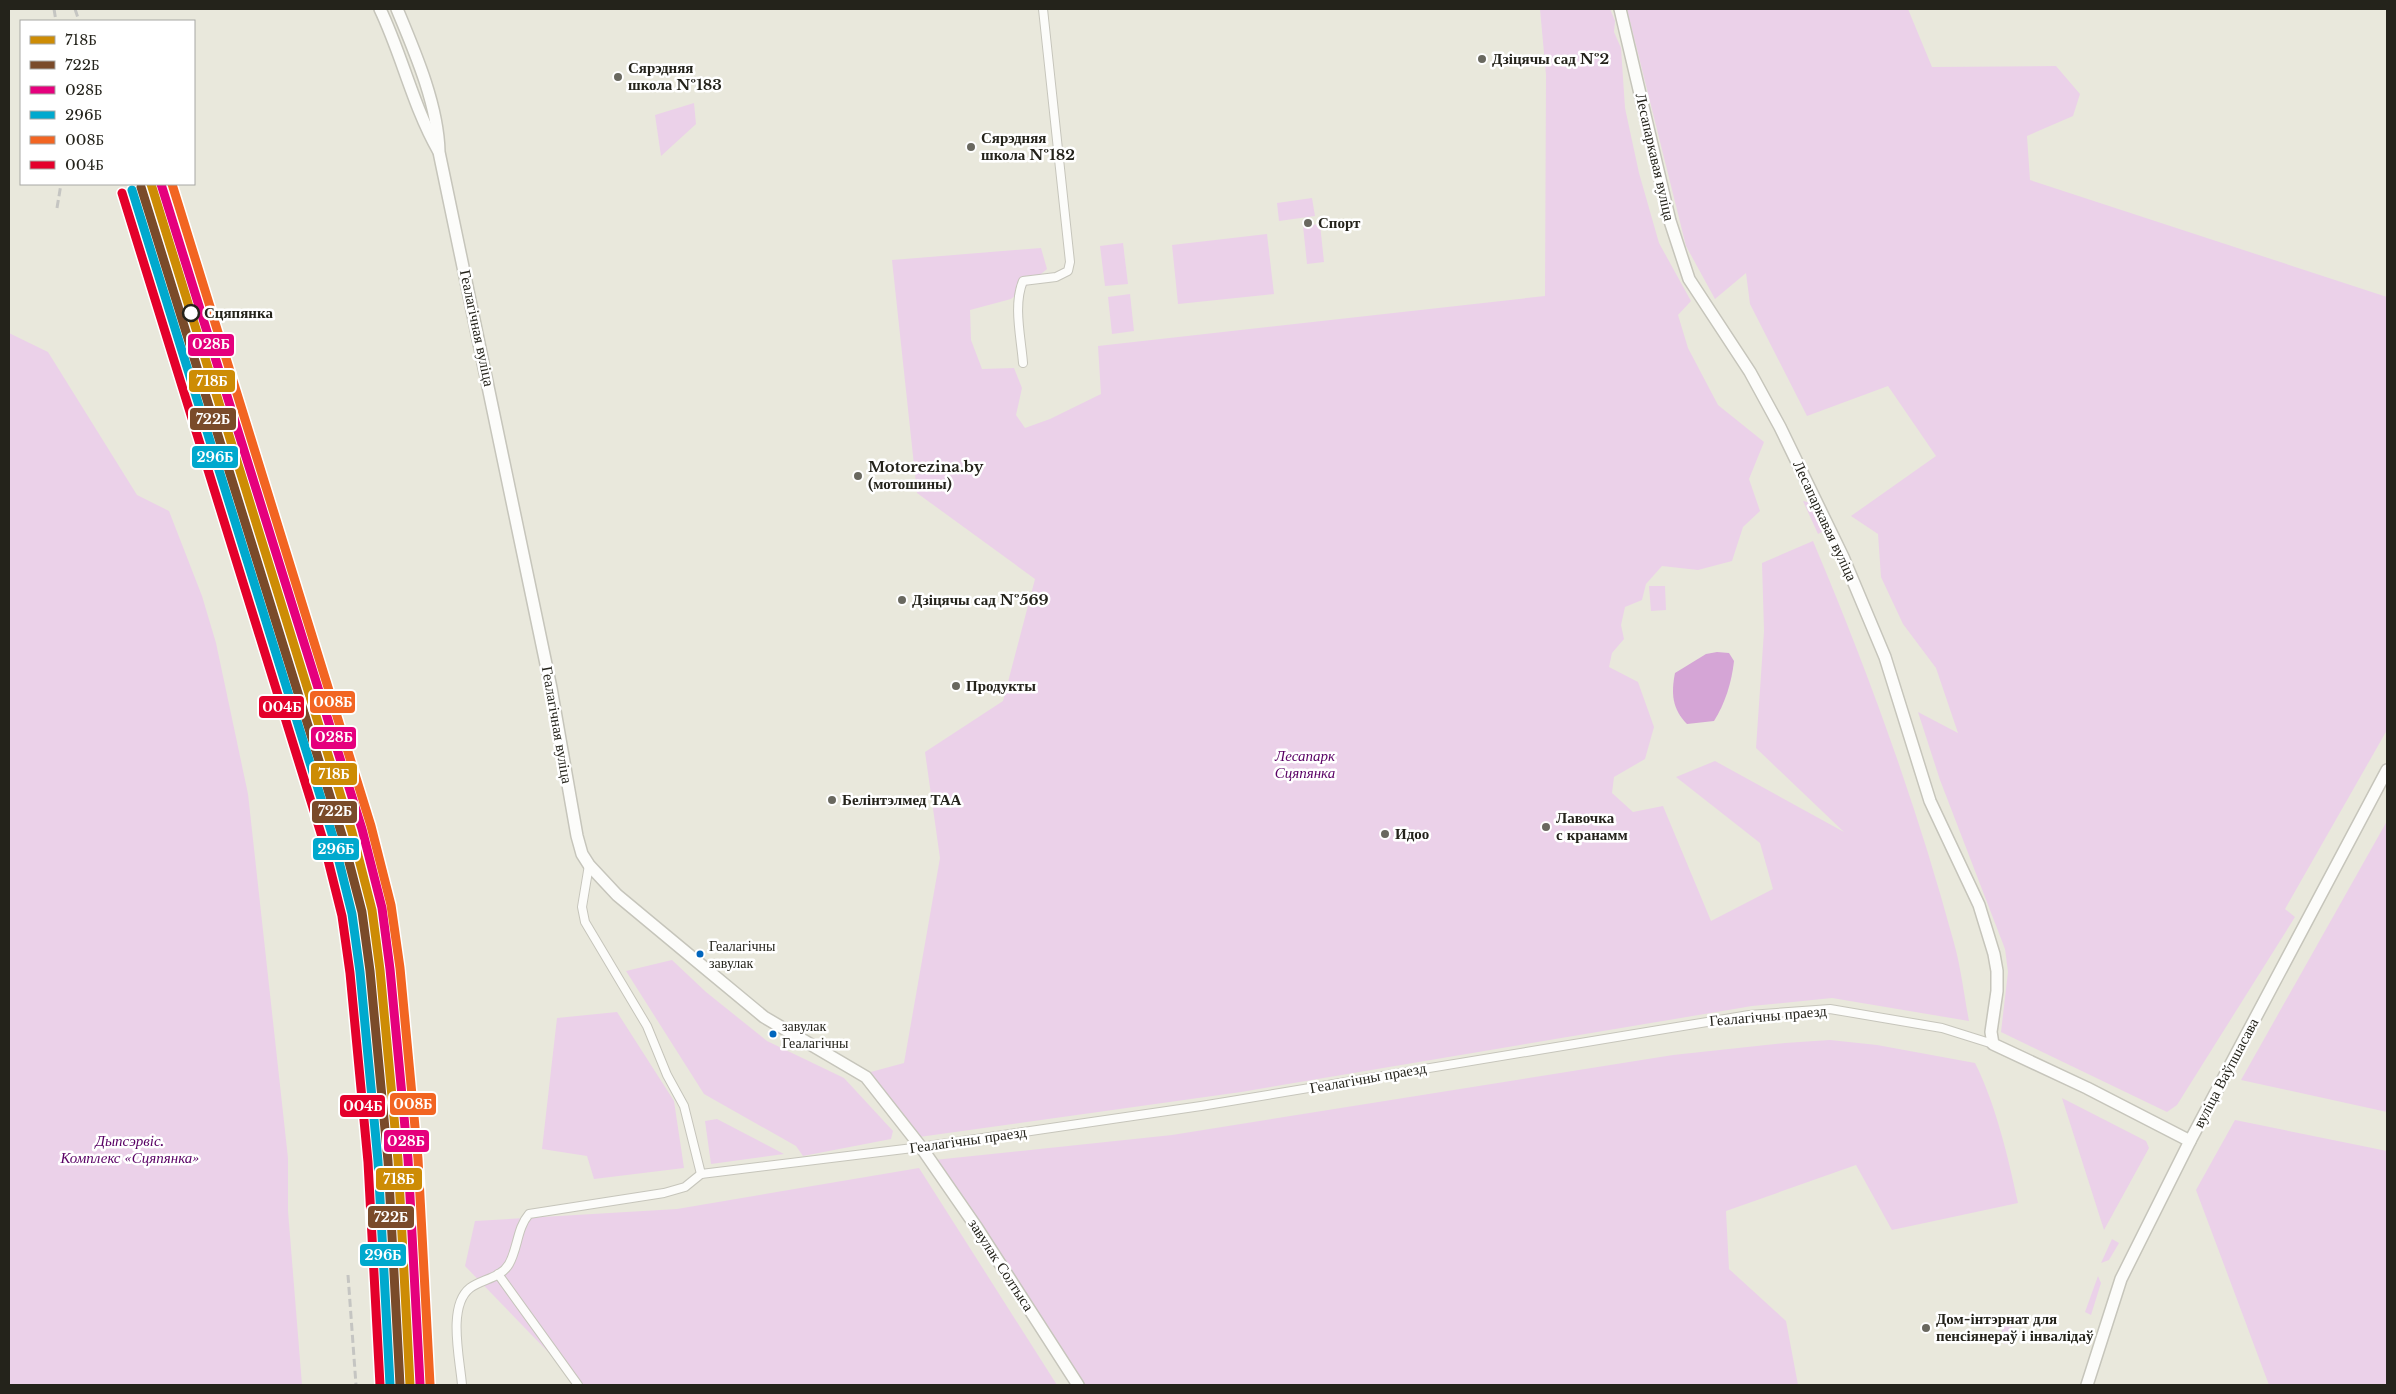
<svg xmlns="http://www.w3.org/2000/svg" width="2396" height="1394" viewBox="0 0 2396 1394" font-family="'Libre Baskerville',serif">
  <rect width="100%" height="100%" fill="#e9e8dc"/>
  <g fill="#ebd1e9">
    <path d="M1540,9H1610L1615,21L1614,32L1621,48L1625,108L1639,173L1659,243L1691,301L1678,315L1688,348L1718,405L1764,442L1749,479L1760,511L1743,527L1732,561L1698,570L1662,566L1646,584L1642,600L1625,607L1621,625L1624,639L1612,653L1609,667L1638,682L1654,727L1645,759L1614,777L1612,793L1633,812L1663,806L1711,921L1773,889L1760,843L1676,777L1715,761L1844,832L1756,748L1764,631L1762,563L1813,541C1868,671 1917,806 1954,943C1961,968 1964,995 1969,1021L1832,998L1752,1006L1241,1092L912,1138L873,1088L856,1076L904,1063L940,858L925,752L1003,701L1035,579L917,493L892,260L1041,248L1047,269L1011,299L970,310L971,340L982,369L1014,368L1022,388L1016,415L1025,428L1050,419L1101,394L1098,346L1545,296L1546,75Z"/>
    <path d="M1627,9H1908L1932,67L2056,66L2080,94L2073,116L2027,136L2030,180L2387,297V730L2285,909L2295,917L2177,1105L2167,1112L2001,1032L2008,972L2005,949L1940,780L1918,712L1958,733L1936,668L1903,624L1881,577L1878,534L1851,516L1936,456L1888,386L1807,416L1750,304L1746,273L1715,299L1686,246Z"/>
    <path d="M694,103L696,124L661,156L655,115Z"/>
    <path d="M1312,198L1315,216L1279,221L1277,203Z"/>
    <path d="M1320,224L1324,262L1307,264L1303,226Z"/>
    <path d="M1267,234L1274,294L1178,304L1172,245Z"/>
    <path d="M1123,243L1128,284L1105,286L1100,246Z"/>
    <path d="M1130,294L1134,331L1112,334L1108,297Z"/>
    <path d="M9,333L48,352L137,495L169,511L202,596L216,643L248,794L288,1158V1211L302,1385H9Z"/>
    <path d="M1803,501L1812,503L1825,530L1818,534Z"/>
    <path d="M1649,586H1665L1666,610L1651,611Z"/>
    <path d="M2387,821V1112L2241,1080Z"/>
    <path d="M672,960L706,992L767,1041L844,1078L893,1131L891,1139L803,1156L796,1146L704,1094L626,971Z"/>
    <path d="M617,1012L674,1101L684,1168L594,1179L587,1156L542,1149L557,1018Z"/>
    <path d="M1830,1040L1877,1045L1975,1063C1995,1102 2009,1160 2018,1203L1892,1230L1856,1165L1726,1211L1729,1269L1786,1321L1798,1385H1085L934,1160L1172,1135L1673,1055L1785,1043Z"/>
    <path d="M2062,1098L2146,1141L2149,1148L2104,1230Z"/>
    <path d="M717,1119L784,1154L711,1164L705,1121Z"/>
    <path d="M2235,1120L2387,1151V1385H2269L2196,1190Z"/>
    <path d="M919,1168L1057,1385H580L465,1266L475,1221L677,1209Z"/>
    <path d="M2112,1239L2119,1243L2109,1260L2101,1263Z"/>
    <path d="M2098,1276L2101,1283L2091,1315L2085,1312Z"/>
    <path d="M2011,1323L2014,1343L2004,1344L2001,1325Z"/>
  </g>
  <path fill="#d5a5d6" d="M1717,652L1729,653L1734,661C1732,681 1725,704 1714,721L1687,724C1672,709 1671,693 1675,673L1706,654Z"/>
  <g fill="none" stroke-linecap="round" stroke-linejoin="round">
    <defs>
      <g id="street">
        <path d="M1023,363C1021,337 1013,305 1023,281L1056,277L1068,271L1070,262L1043,9"/>
        <path d="M589,865L582,907L585,922L647,1026L667,1075L684,1106L701,1174"/>
        <path d="M498,1274L578,1385"/>
        <path d="M462,1385C460,1359 447,1306 470,1288C482,1279 501,1278 509,1264C518,1248 517,1228 529,1214L664,1193L685,1187L701,1174L921,1147L1201,1106L1749,1015L1830,1009L1942,1028L1993,1044"/>
      </g>
      <g id="secondary">
        <path d="M380,9C402,55 413,106 438,150"/>
        <path d="M397,9C415,52 438,105 439,152L551,688L577,836L582,854L589,865L617,895L682,949L764,1017L866,1077L921,1147L977,1228L1078,1385"/>
        <path d="M1620,9L1670,221L1689,279L1750,372L1780,427L1843,557L1885,657L1930,801L1979,905L1994,954L1997,971V991L1991,1032L1993,1044L2087,1088L2190,1141"/>
        <path d="M2087,1385L2121,1279L2190,1141L2387,770"/>
      </g>
    </defs>
    <use href="#street" stroke="#c6c5bb" stroke-width="10"/>
    <use href="#secondary" stroke="#c6c5bb" stroke-width="14"/>
    <use href="#street" stroke="#fcfcfa" stroke-width="8"/>
    <use href="#secondary" stroke="#fcfcfa" stroke-width="11"/>
    <g stroke="#c5c5c2" stroke-width="3" stroke-dasharray="8 4" stroke-linecap="butt">
      <path d="M54,9L56,21"/>
      <path d="M75,9L79,21"/>
      <path d="M132,184L238,526L280,649L325,803L360,961L379,1173L392,1385"/>
      <path d="M57,208L61,184"/>
      <path d="M348,1275L356,1385"/>
    </g>
    <defs>
      <path id="rail-1" d="M151,184L352,832L372,910L380,970L398,1160L410,1385"/>
      <path id="rail-2" d="M141,187L342,835L362,912L370,971L388,1161L400,1385"/>
      <path id="rail-3" d="M161,184L362,829L382,908L390,969L408,1159L420,1384"/>
      <path id="rail-4" d="M132,190L333,837L352,914L360,972L378,1161L390,1385"/>
      <path id="rail-5" d="M172,184L371,826L391,905L400,968L418,1159L430,1384"/>
      <path id="rail-6" d="M122,193L323,840L342,916L350,973L368,1162L380,1385"/>
    </defs>
    <use href="#rail-1" stroke="#fff" stroke-width="12"/>
    <use href="#rail-2" stroke="#fff" stroke-width="12"/>
    <use href="#rail-3" stroke="#fff" stroke-width="12"/>
    <use href="#rail-4" stroke="#fff" stroke-width="12"/>
    <use href="#rail-5" stroke="#fff" stroke-width="12"/>
    <use href="#rail-6" stroke="#fff" stroke-width="12"/>
    <use href="#rail-1" stroke="#cd8c05" stroke-width="9"/>
    <use href="#rail-2" stroke="#7a4b2a" stroke-width="9"/>
    <use href="#rail-3" stroke="#e5007d" stroke-width="9"/>
    <use href="#rail-4" stroke="#00a9ce" stroke-width="9"/>
    <use href="#rail-5" stroke="#f26522" stroke-width="9"/>
    <use href="#rail-6" stroke="#e4002b" stroke-width="9"/>
  </g>
  <g fill="#69685f" stroke="#fff" stroke-width="2">
    <circle cx="1482" cy="59" r="5"/>
    <circle cx="618" cy="77" r="5"/>
    <circle cx="971" cy="147" r="5"/>
    <circle cx="1308" cy="223" r="5"/>
    <circle cx="858" cy="476" r="5"/>
    <circle cx="902" cy="600" r="5"/>
    <circle cx="956" cy="686" r="5"/>
    <circle cx="832" cy="800" r="5"/>
    <circle cx="1546" cy="827" r="5"/>
    <circle cx="1385" cy="834" r="5"/>
    <circle cx="1926" cy="1328" r="5"/>
  </g>
  <circle fill="#fff" stroke="#24231b" stroke-width="2.5" cx="191" cy="313" r="8"/>
  <g fill="#0065bd" stroke="#fff" stroke-width="2">
    <circle cx="700" cy="954" r="4.5"/>
    <circle cx="773" cy="1034" r="4.5"/>
  </g>
  <g text-anchor="middle" stroke-width="5" stroke-linejoin="round" paint-order="stroke">
    <g font-size="14" fill="#24231b" stroke="#fff" text-anchor="start">
      <text x="709" y="951">Геалагічны<tspan x="709" dy="17">завулак</tspan></text>
      <text x="782" y="1031">завулак<tspan x="782" dy="17">Геалагічны</tspan></text>
    </g>
    <g font-size="15" font-weight="bold" fill="#24231b" stroke="#fff" text-anchor="start">
      <text x="1492" y="64">Дзіцячы сад №2</text>
      <text x="628" y="73">Сярэдняя<tspan x="628" dy="17">школа №183</tspan></text>
      <text x="981" y="143">Сярэдняя<tspan x="981" dy="17">школа №182</tspan></text>
      <text x="1318" y="228">Спорт</text>
      <text x="868" y="472">Motorezina.by<tspan x="868" dy="17">(мотошины)</tspan></text>
      <text x="912" y="605">Дзіцячы сад №569</text>
      <text x="966" y="691">Продукты</text>
      <text x="842" y="805">Белінтэлмед ТАА</text>
      <text x="1556" y="823">Лавочка<tspan x="1556" dy="17">с кранамм</tspan></text>
      <text x="1395" y="839">Идоо</text>
      <text x="1936" y="1324">Дом-інтэрнат для<tspan x="1936" dy="17">пенсіянераў і інвалідаў</tspan></text>
    </g>
    <g font-size="15" fill="#24231b" stroke="#fff">
      <text transform="translate(1655 157) rotate(77)" y="5">Лесапаркавая вуліца</text>
      <text transform="translate(477 328) rotate(78)" y="5">Геалагічная вуліца</text>
      <text transform="translate(1825 521) rotate(65)" y="5">Лесапаркавая вуліца</text>
      <text transform="translate(557 725) rotate(80)" y="5">Геалагічная вуліца</text>
      <text transform="translate(1768 1016) rotate(-5)" y="5">Геалагічны праезд</text>
      <text transform="translate(2226 1073) rotate(-62)" y="5">вуліца Ваўпшасава</text>
      <text transform="translate(1368 1078) rotate(-10)" y="5">Геалагічны праезд</text>
      <text transform="translate(968 1140) rotate(-8)" y="5">Геалагічны праезд</text>
      <text transform="translate(1001 1265) rotate(57)" y="5">завулак Солтыса</text>
    </g>
    <g font-size="15" font-weight="bold" fill="#24231b" stroke="#fff" text-anchor="start">
      <text x="204" y="318">Сцяпянка</text>
    </g>
    <g font-size="15" font-style="italic" fill="#590064" stroke="#fff">
      <text x="1305" y="761">Лесапарк<tspan x="1305" dy="17">Сцяпянка</tspan></text>
      <text x="130" y="1146">Дыпсэрвіс.<tspan x="130" dy="17">Комплекс «Сцяпянка»</tspan></text>
    </g>
  </g>
  <g stroke="#fff" stroke-width="2">
    <rect x="187" y="333" width="48" height="24" rx="5" fill="#e5007d"/>
    <rect x="188" y="369" width="48" height="24" rx="5" fill="#cd8c05"/>
    <rect x="189" y="407" width="48" height="24" rx="5" fill="#7a4b2a"/>
    <rect x="191" y="445" width="48" height="24" rx="5" fill="#00a9ce"/>
    <rect x="309" y="690" width="47" height="24" rx="5" fill="#f26522"/>
    <rect x="258" y="695" width="47" height="24" rx="5" fill="#e4002b"/>
    <rect x="310" y="726" width="47" height="24" rx="5" fill="#e5007d"/>
    <rect x="310" y="762" width="48" height="24" rx="5" fill="#cd8c05"/>
    <rect x="311" y="800" width="47" height="24" rx="5" fill="#7a4b2a"/>
    <rect x="312" y="837" width="48" height="24" rx="5" fill="#00a9ce"/>
    <rect x="389" y="1092" width="48" height="24" rx="5" fill="#f26522"/>
    <rect x="339" y="1094" width="47" height="24" rx="5" fill="#e4002b"/>
    <rect x="383" y="1129" width="47" height="24" rx="5" fill="#e5007d"/>
    <rect x="375" y="1167" width="48" height="24" rx="5" fill="#cd8c05"/>
    <rect x="367" y="1205" width="48" height="24" rx="5" fill="#7a4b2a"/>
    <rect x="359" y="1243" width="48" height="24" rx="5" fill="#00a9ce"/>
  </g>
  <g font-size="14" text-anchor="middle" font-weight="bold" fill="#fff">
    <text x="211" y="349">028Б</text>
    <text x="212" y="386">718Б</text>
    <text x="213" y="424">722Б</text>
    <text x="215" y="462">296Б</text>
    <text x="333" y="707">008Б</text>
    <text x="282" y="712">004Б</text>
    <text x="334" y="742">028Б</text>
    <text x="334" y="779">718Б</text>
    <text x="335" y="816">722Б</text>
    <text x="336" y="854">296Б</text>
    <text x="413" y="1109">008Б</text>
    <text x="363" y="1111">004Б</text>
    <text x="406" y="1146">028Б</text>
    <text x="399" y="1184">718Б</text>
    <text x="391" y="1222">722Б</text>
    <text x="383" y="1260">296Б</text>
  </g>
  <rect width="2396" height="1394" fill="none" stroke="#24231b" stroke-width="20"/>
  <rect x="20" y="20" width="175" height="165" fill="#ffffff" stroke="#a7a7a4"/>
  <rect x="30" y="36" width="25" height="8" fill="#cd8c05" stroke="#a7a7a4"/>
  <text x="65" y="45" font-size="15" fill="#24231b">718Б</text>
  <rect x="30" y="61" width="25" height="8" fill="#7a4b2a" stroke="#a7a7a4"/>
  <text x="65" y="70" font-size="15" fill="#24231b">722Б</text>
  <rect x="30" y="86" width="25" height="8" fill="#e5007d" stroke="#a7a7a4"/>
  <text x="65" y="95" font-size="15" fill="#24231b">028Б</text>
  <rect x="30" y="111" width="25" height="8" fill="#00a9ce" stroke="#a7a7a4"/>
  <text x="65" y="120" font-size="15" fill="#24231b">296Б</text>
  <rect x="30" y="136" width="25" height="8" fill="#f26522" stroke="#a7a7a4"/>
  <text x="65" y="145" font-size="15" fill="#24231b">008Б</text>
  <rect x="30" y="161" width="25" height="8" fill="#e4002b" stroke="#a7a7a4"/>
  <text x="65" y="170" font-size="15" fill="#24231b">004Б</text>
</svg>
